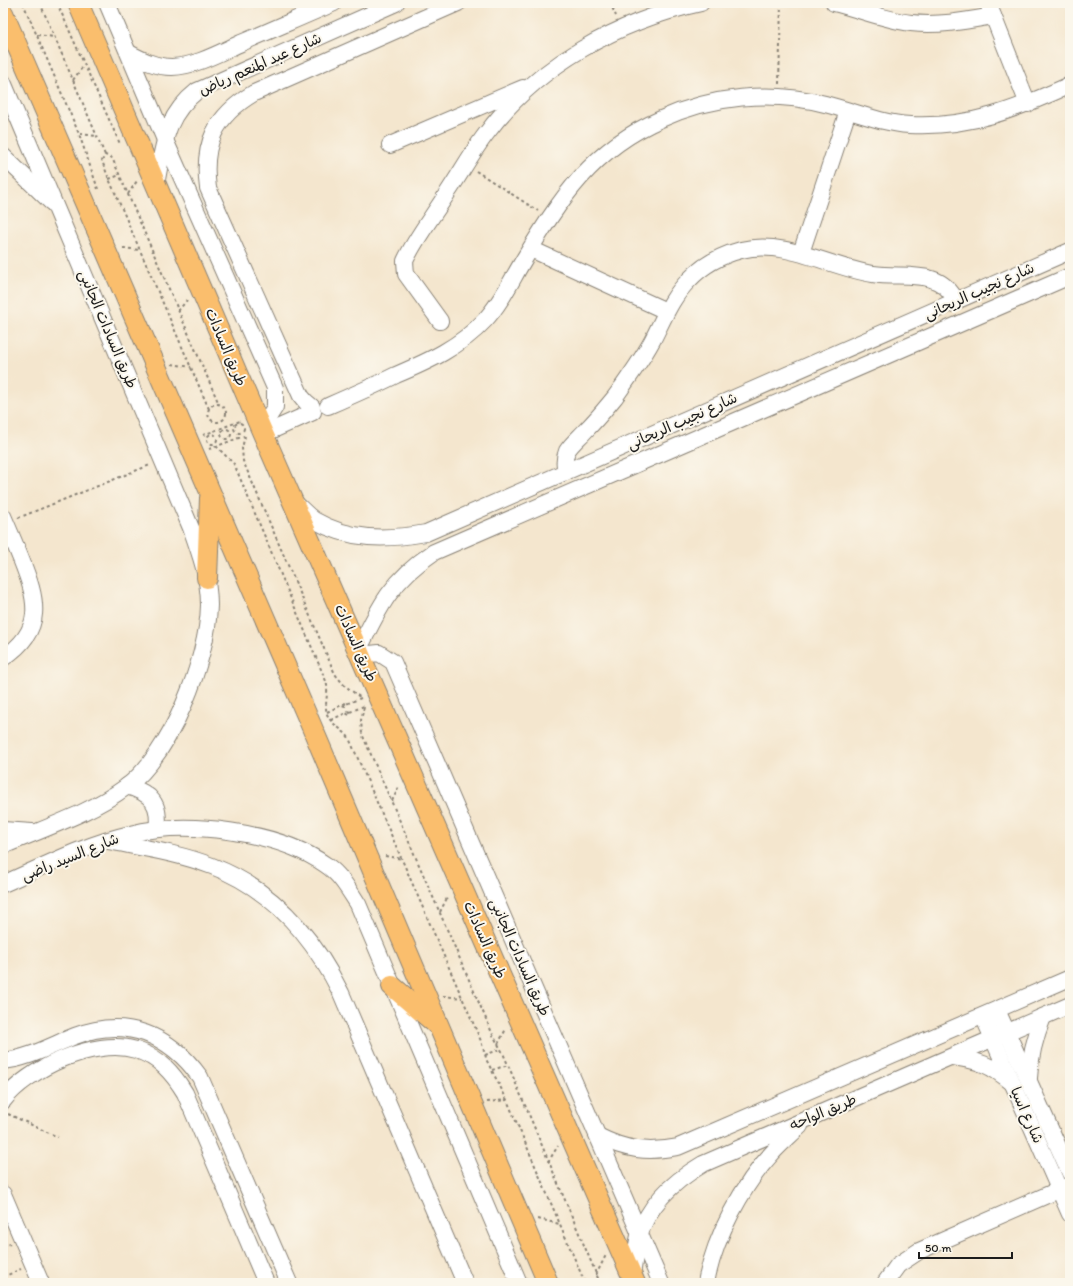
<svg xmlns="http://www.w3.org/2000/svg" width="1073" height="1286" viewBox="0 0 1073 1286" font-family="Itim,'Playpen Sans Arabic',sans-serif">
  <rect width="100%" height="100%" fill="#fbf7ec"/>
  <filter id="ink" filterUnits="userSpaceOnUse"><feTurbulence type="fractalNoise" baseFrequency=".025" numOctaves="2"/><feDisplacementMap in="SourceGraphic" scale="8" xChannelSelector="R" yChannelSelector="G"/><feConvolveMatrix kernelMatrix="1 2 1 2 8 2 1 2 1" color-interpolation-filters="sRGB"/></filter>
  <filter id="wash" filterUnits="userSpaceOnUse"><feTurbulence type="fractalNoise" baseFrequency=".012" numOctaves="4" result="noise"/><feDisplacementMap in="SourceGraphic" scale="16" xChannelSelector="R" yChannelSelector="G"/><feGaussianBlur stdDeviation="0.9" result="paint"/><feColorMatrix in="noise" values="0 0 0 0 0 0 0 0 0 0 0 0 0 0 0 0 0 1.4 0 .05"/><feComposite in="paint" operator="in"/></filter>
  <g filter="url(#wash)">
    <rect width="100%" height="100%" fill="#f4e6ce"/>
  </g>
  <g filter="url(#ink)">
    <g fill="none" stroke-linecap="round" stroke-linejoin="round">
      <defs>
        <g id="minor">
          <path d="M107,3L165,140L275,388V407L261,429"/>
          <path d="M834,3C859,9 884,20 911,23C939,26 965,21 993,16"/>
          <path d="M988,3L1028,104"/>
          <path d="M129,53C142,60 156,67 172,67C196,66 219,53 241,43C272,30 303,16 334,3"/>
          <path d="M3,82L191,528C200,553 209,578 209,605C208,659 171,754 126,787C89,814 44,828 3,846"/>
          <path d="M390,145L523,88"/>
          <path d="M3,156L51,202"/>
          <path d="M156,184C164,146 164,117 197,91L396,3"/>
          <path d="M531,249L666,311"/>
          <path d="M801,253L848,111"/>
          <path d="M440,321L406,274L405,261C416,237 434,215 448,192C461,173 472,152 486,134C537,65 618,21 701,3"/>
          <path d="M328,406C351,396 374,386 396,375C429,361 460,347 485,320C501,303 511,281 523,261C560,199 592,149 661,119C712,96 770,90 825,104C853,111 880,123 910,125C970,128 1017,109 1070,85"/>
          <path d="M312,407L306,402L301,396L208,188C202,144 215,116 254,93L458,3"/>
          <path d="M264,434L313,412"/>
          <path d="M566,472C564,465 564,458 567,451C572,443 581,436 587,429C597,419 606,408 615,397C628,379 641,361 652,341C663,320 671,298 689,280C703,265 722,255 741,250C786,239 828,267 873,274C904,279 940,267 956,301"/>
          <path d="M293,501C300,507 307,515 314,520C350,541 386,540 426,533L1070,251"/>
          <path d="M3,516C9,530 15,544 21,559C37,599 46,630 3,658"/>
          <path d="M359,649C380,605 392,580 434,552L1070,276"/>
          <path d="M361,655L379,653L393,662L661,1283"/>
          <path d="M127,786C151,793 161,804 157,829"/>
          <path d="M3,830L32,832"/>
          <path d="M108,841C143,848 179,853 212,866C272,889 313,936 341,993L465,1283"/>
          <path d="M3,884C44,866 86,844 130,834C187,820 278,831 326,865C340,874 349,890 358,904L519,1283"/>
          <path d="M997,1010L1070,1173"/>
          <path d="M983,1016L1070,1214"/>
          <path d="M952,1057C978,1060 991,1065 1011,1082"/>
          <path d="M3,1061C28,1059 52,1045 75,1036C126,1016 170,1035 200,1077L289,1283"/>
          <path d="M1029,1078C1030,1055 1035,1037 1043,1017"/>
          <path d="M3,1101C27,1069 95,1037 136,1050C159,1057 173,1073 185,1093L266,1283"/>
          <path d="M598,1136C625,1150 648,1153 678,1147L1070,978"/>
          <path d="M3,1194L41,1283"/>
          <path d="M632,1275C634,1262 636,1248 639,1236C649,1203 674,1181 703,1164L1070,1005"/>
          <path d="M706,1283C714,1238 743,1184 774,1151C782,1142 792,1134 800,1126"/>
          <path d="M885,1283L898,1265L919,1251L1070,1185"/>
        </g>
        <g id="major">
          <path d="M78,3L261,429L635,1283"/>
          <path d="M3,13L311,725L548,1283"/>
          <path d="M207,578L210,498"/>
          <path d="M392,986L436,1024"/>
        </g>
      </defs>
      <use href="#minor" stroke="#888175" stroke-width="18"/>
      <use href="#major" stroke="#888175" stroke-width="22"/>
      <g stroke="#888175" stroke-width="2" stroke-dasharray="3 3" stroke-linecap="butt">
        <path d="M23,3L79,134L98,189"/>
        <path d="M40,3L105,155"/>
        <path d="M57,3L120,144"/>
        <path d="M610,3L616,16"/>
        <path d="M37,35L55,37"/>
        <path d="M73,80L84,65"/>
        <path d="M779,84L781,3"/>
        <path d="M80,134L97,136"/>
        <path d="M476,171L538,211"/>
        <path d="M109,179L120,175"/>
        <path d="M128,194L137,181"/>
        <path d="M123,248L140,250"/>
        <path d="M178,311L187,300"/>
        <path d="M172,364L191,367"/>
        <circle cx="217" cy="413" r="9"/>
        <path d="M209,409L109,179L102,161L105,155L111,157L113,160L219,404"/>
        <circle cx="239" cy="428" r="5"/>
        <circle cx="226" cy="434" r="5"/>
        <circle cx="212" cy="439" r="5"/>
        <path d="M203,435L240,421"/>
        <path d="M245,436L242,448L243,461L335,674L344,685L361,698"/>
        <path d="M216,446L234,464L326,681C330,693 322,708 329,718C334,726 344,730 349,738L481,1041L487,1061L507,1100L585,1283"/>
        <path d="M209,449L244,436"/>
        <path d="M18,518L150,465"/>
        <path d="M346,704L343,703L342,705L345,706L346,704L361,698"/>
        <path d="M364,707L361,720L362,734L493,1035L503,1053L600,1283"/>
        <path d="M327,712L342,705"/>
        <path d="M350,712L347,711L346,713L349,715L350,712L366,705"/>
        <path d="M331,720L346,713"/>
        <path d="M392,801L400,785"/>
        <path d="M385,856L402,859"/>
        <path d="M440,912L448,896"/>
        <path d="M443,996L462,998"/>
        <path d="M498,1044L506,1029"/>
        <path d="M485,1055L501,1049"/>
        <path d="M492,1070L508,1065"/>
        <path d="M487,1102L507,1100"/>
        <path d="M8,1114L58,1137"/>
        <path d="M548,1162L558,1146"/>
        <path d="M538,1219L560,1224"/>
        <path d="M3,1247L10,1244"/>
        <path d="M596,1275L606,1255"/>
        <path d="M3,1277L21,1269"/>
      </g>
      <use href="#minor" stroke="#fff" stroke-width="16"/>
      <use href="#major" stroke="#fabe6d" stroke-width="20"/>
    </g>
  </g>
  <g text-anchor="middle" stroke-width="4" stroke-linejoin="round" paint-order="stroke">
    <g font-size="15" fill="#1c1c1c" stroke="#fbf7ec">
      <text transform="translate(260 64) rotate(-24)" y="5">شارع عبد المنعم رياض</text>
      <text transform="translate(979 291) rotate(-24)" y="5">شارع نجيب الريحانى</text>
      <text transform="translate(108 329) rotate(67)" y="5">طريق السادات الجانبى</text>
      <text transform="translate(226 347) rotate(67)" y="5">طريق السادات</text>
      <text transform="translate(682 421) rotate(-24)" y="5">شارع نجيب الريحانى</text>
      <text transform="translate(356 643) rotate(66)" y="5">طريق السادات</text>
      <text transform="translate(70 857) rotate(-22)" y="5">شارع السيد راضى</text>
      <text transform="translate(485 940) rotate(66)" y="5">طريق السادات</text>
      <text transform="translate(520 957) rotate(66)" y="5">طريق السادات الجانبى</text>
      <text transform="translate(823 1112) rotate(-23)" y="5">طريق الواحه</text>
      <text transform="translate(1027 1115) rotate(66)" y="5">شارع اسيا</text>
    </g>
  </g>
  <rect width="1073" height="1286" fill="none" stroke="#fbf7ec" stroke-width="16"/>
  <path d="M919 1252v6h93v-6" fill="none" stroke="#1c1c1c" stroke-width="2"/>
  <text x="925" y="1252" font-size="12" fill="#1c1c1c" stroke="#fbf7ec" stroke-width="3" paint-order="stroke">50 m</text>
</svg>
